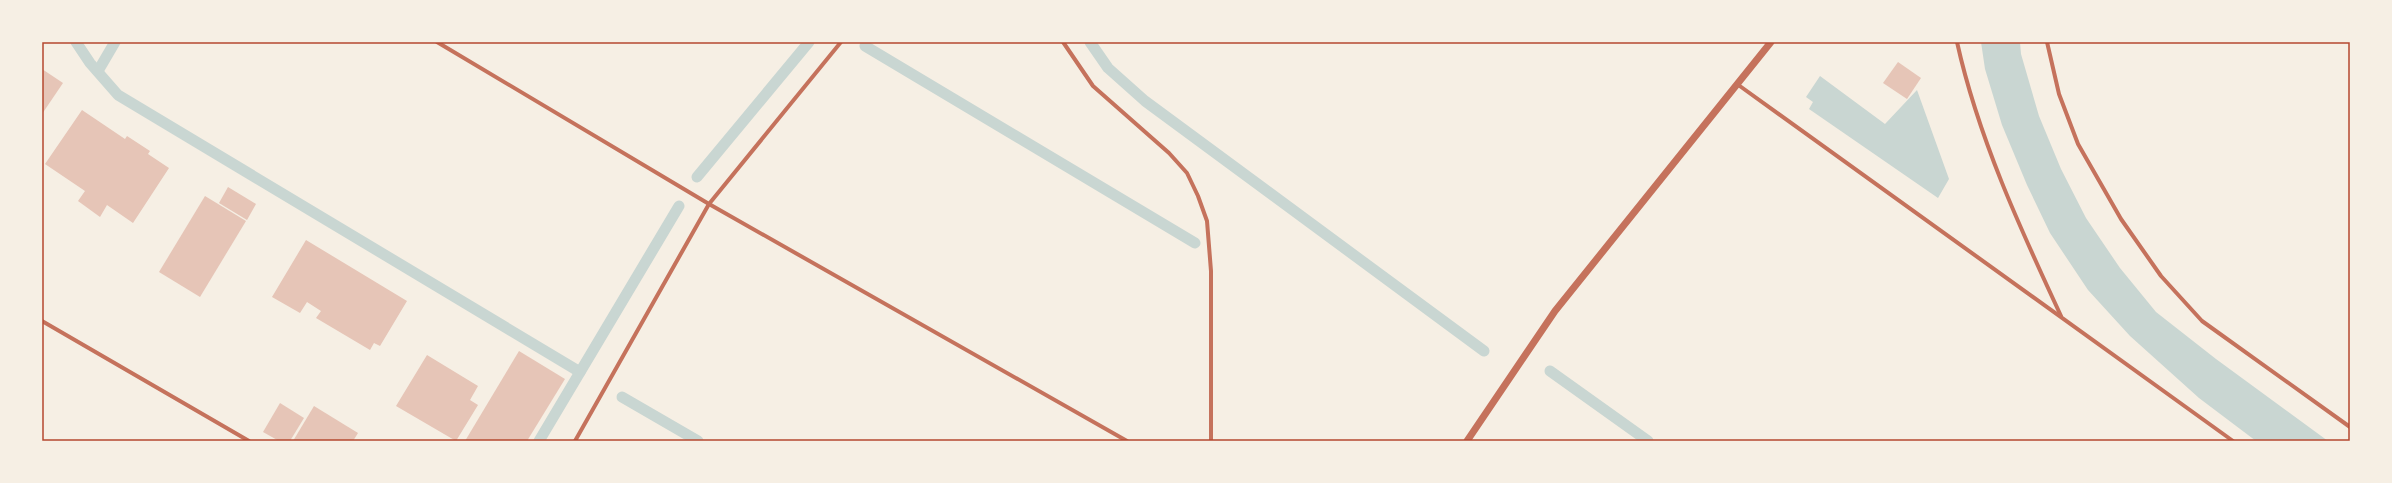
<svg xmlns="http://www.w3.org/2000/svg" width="2392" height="483" viewBox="0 0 2392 483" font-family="Poppins,sans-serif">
  <rect width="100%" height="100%" fill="#f6efe4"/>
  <g fill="#c9d6d2">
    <path d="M1981,42H2020L2021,54L2039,116L2061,169L2086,218L2120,268L2156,312L2216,359L2328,441H2256L2199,398L2130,336L2088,290L2050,233L2027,185L2002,125L1985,69Z"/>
    <path d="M1820,76L1885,124L1917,90L1949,179L1938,198L1809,109L1813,102L1806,97Z"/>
  </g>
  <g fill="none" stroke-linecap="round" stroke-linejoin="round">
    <g stroke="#c9d6d2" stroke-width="11">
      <path d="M76,42L90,63L118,95L580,372"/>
      <path d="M1090,42L1108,68L1145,101L1484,351"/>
      <path d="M865,46L1195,243"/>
      <path d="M98,71L115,42"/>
      <path d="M697,177L809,42"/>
      <path d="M1550,371L1648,441"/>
      <path d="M622,397L698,441"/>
      <path d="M539,441L679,206"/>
    </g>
  </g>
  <g fill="#e6c5b7">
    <path d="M1898,62L1921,78L1907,99L1883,83Z"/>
    <path d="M42,69L63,83L42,114Z"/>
    <path d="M82,110L125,139L127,136L150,151L148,154L169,168L133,223L107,205L100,217L78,201L85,191L45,164Z"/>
    <path d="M228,187L256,204L247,220L219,203Z"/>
    <path d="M205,196L246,221L200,297L159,272Z"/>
    <path d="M306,240L407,301L380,346L374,343L370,350L316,318L321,311L307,302L300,313L272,297Z"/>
    <path d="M519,351L565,379L527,441H465Z"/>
    <path d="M427,355L478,386L470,400L478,405L456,441L396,406Z"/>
    <path d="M280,403L304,418L290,441H279L263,432Z"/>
    <path d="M314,406L358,433L353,441H293Z"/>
  </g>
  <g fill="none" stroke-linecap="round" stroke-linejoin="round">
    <g stroke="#c5725c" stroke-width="4">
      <path d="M437,42L709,204L1127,441"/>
      <path d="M1063,42L1093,86L1169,153L1187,173L1198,196L1207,221L1211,271V441"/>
      <path d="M1957,42C1978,137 2020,228 2061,316"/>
      <path d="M2047,42L2059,94L2078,144L2121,219L2161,276L2202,321L2350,427"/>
      <path d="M1737,84L2233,441"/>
      <path d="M42,321L249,441"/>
      <path d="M575,441L709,204L841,42"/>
    </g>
    <path stroke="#c5725c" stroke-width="7" d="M1467,441L1555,311L1771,42"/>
  </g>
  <rect width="2392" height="483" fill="none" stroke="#f6efe4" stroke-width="86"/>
  <rect x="43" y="43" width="2306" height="397" fill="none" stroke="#b5482f" stroke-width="1.5"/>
</svg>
